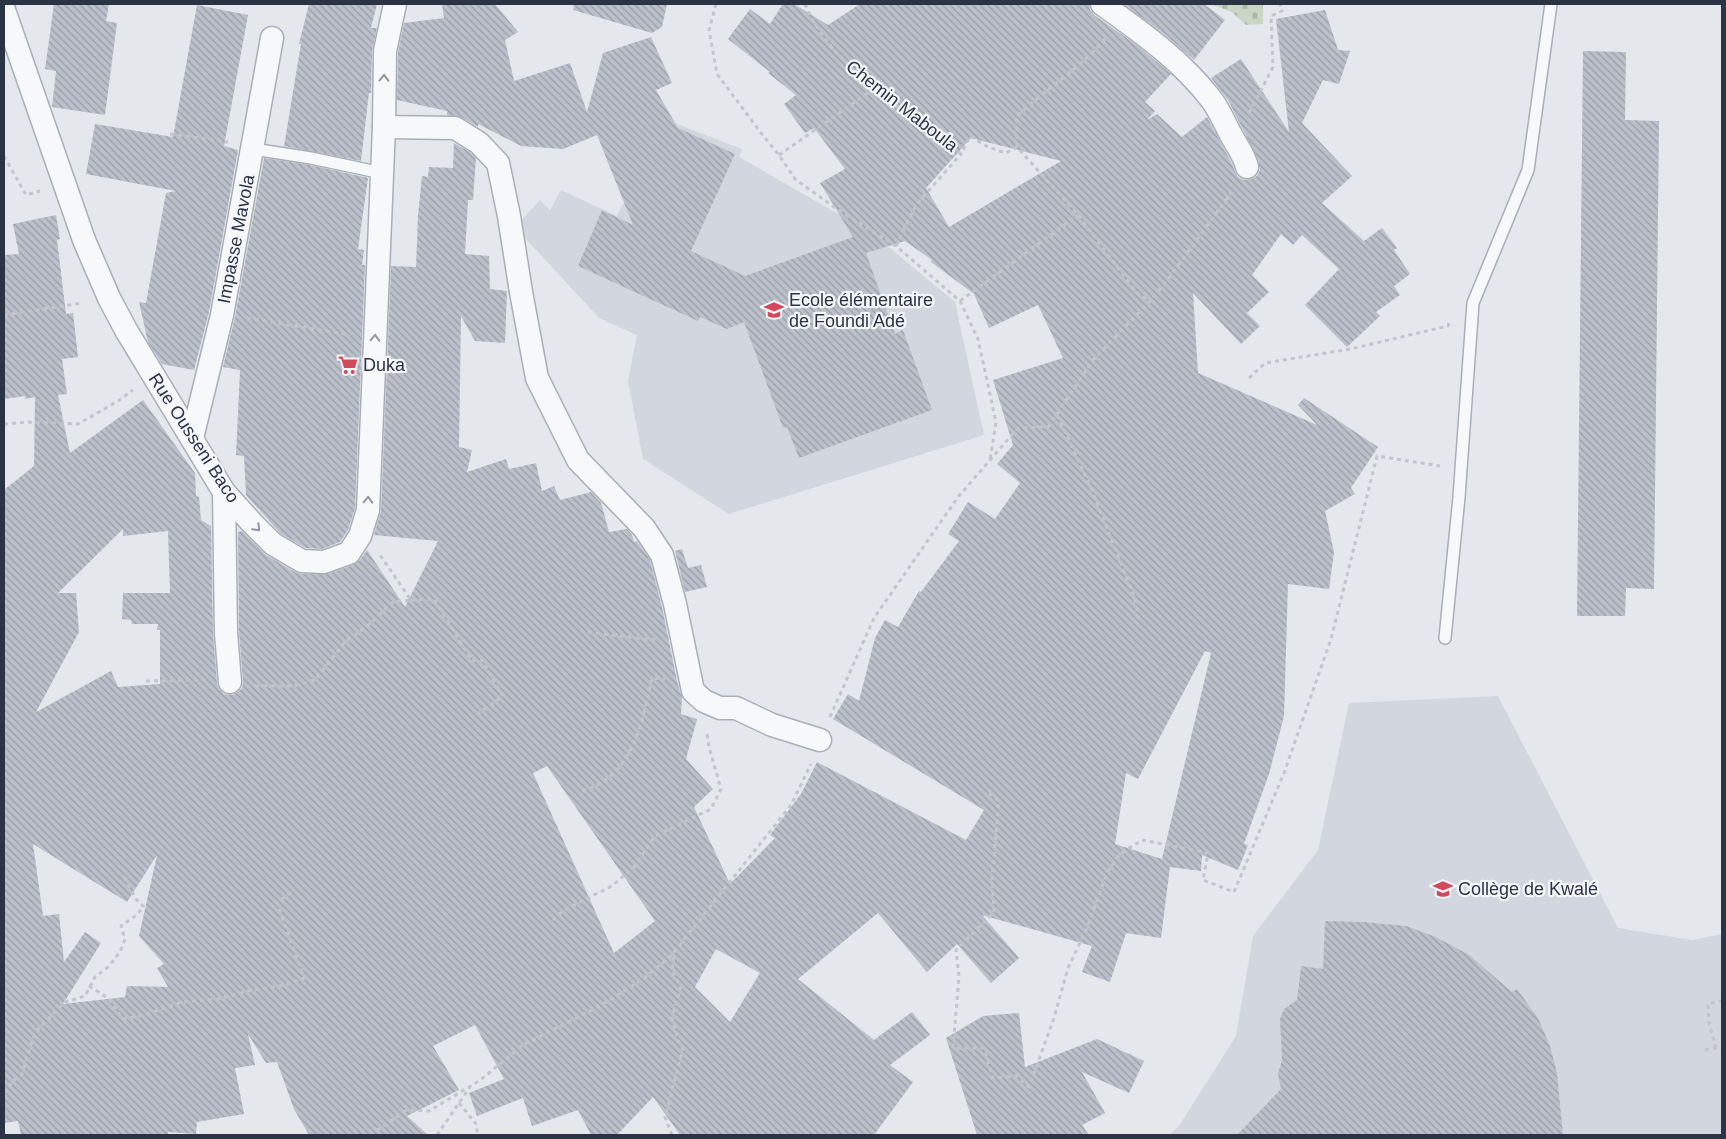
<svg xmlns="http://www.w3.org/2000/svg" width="1726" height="1139" viewBox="0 0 1726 1139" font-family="Arial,sans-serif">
  <defs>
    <pattern id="cemetery-stones" width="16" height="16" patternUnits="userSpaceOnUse" patternTransform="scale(1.25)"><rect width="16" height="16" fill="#c9d6c5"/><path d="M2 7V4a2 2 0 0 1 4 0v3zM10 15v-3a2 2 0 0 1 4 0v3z" fill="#adb8ab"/></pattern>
    <pattern id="building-back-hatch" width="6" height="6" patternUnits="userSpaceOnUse" patternTransform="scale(1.25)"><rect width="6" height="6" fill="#bbc0ca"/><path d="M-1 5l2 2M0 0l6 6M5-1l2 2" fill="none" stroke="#989da6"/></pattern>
  </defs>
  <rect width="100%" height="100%" fill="#e4e7ec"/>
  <g fill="#d2d6de">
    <path d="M664,119L742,149L739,157L873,234L955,302L984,435L729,514L643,459L628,381L637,335L599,318L515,227L540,200L550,210L561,190L617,216Z"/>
    <path d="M1498,696L1618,928L1692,940L1722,934V1135H1169L1179,1126L1236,1036L1253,936L1318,850L1349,703Z"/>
  </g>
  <path fill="url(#cemetery-stones)" d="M1210,4H1263V24L1246,25L1232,12Z"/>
  <g fill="url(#building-back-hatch)" fill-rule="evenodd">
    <path d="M54,4H109L106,21L117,23L105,115L52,107L56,71L45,69Z"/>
    <path d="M309,4H377L371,28H377L372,51L371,93H369L361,161L284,146L301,44H299Z"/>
    <path d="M442,4H495L518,32L505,40L514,81L570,63L587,112L603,53L651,37L672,83L656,90L678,128L735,154L691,251L745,276L853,237L820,183L845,169L814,128L805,133L784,104L796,95L768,73L770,72L728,39L750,9L770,24L783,4H794L828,25L860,4H1089L1090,10L1094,15L1138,46L1171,74L1145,102L1155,111L1147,120L1157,114L1182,137L1207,117L1230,160L1235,171L1238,177L1244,180L1251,179L1257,176L1260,170L1258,159L1228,100L1211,78L1241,59L1289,132L1276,19L1325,10L1338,50L1350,51L1339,84L1323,80L1302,123L1352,176L1322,203L1364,241L1382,228L1397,248L1394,250L1410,274L1394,286L1400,295L1376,312L1380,316L1347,347L1305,305L1339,269L1302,235L1293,245L1281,234L1252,275L1269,292L1247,313L1260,326L1241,344L1193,293L1198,373L1317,425L1298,405L1304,398L1378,447L1351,488L1355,494L1325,511L1334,552L1329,589L1288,584L1284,716L1269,774L1244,844L1248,845L1238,870L1202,855L1201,871L1170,867L1161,938L1126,933L1110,982L1082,972L1092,946L982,915L1019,958L991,983L957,944L927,972L878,913L798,979L874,1040L912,1012L930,1035L890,1065L913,1082L874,1135H680L653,1097L617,1135H591L578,1110L532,1126L523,1098L477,1116L469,1093L504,1079L475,1025L433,1046L459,1090L407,1116L428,1135H309L294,1109L277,1062L266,1063L248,1034L255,1065L235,1068L244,1114L197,1122L196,1134L168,1132V1135H21L18,1121L4,1123V490L34,466L35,397L25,399V396L4,399V255L19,254L13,224L56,215L60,239L57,240L66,314L73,313L78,357L62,359L67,394L58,395L70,453L143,400L195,473L196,496L199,497L201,520L211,526L213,633L217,683L219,689L224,694L232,695L238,692L242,688L243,681L239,632L238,532L242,531L266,555L295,572L301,574H328L353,565L360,560L367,550L405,607L438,541L374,535L381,511L391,266L416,267L418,216L422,176L428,177L429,167L453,168L454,143L471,153L476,158L473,200H468L465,254L489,256L490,289L507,291L505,343L475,341L461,316L459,447L472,450L467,472L506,459L509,469L536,463L542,491L554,486L560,500L591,492L601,503L609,532L627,529L632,535L634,542L637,541L650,560L662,607L677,681L682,698L681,714L697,719L686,759L713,789L694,807L730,884L775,838L770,835L801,794L817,762L966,840L984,810L833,719L848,694L859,701L875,638L885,620L898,627L919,591L921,592L959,541L948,534L968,502L995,519L1020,483L997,464L1013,445L993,380L1063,358L1038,305L989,328L974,294L931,262L932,260L905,241L866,253L895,334L903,330L932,410L799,458L787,427L783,428L744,322L727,329L700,317L698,321L578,266L602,210L633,225L597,135L563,149L521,146L478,124V127L461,117L447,115V111L397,100L398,52L404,23L444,18ZM971,138L1061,161L949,227L926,188ZM123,529V536L168,531L170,593H123L122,619L131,620L132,624H158L157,630H160V684L118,687L111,671L36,712L79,632L76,593H58ZM1205,651L1211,653L1162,859L1115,844L1126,773L1138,779ZM547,766L655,921L614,953L533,773ZM33,844L127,902L157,855L139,936L164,964L157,968L168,987L127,986L125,997L63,1004L101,943L85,932L64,962L59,914L43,916ZM716,949L760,973L730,1022L695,987Z"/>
    <path d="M574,4H667L662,27L652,33L573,10Z"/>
    <path d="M1124,4H1204L1225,20L1194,60L1168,37Z"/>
    <path d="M197,5L248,15L224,146L238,150L209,312L194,370L162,364L148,342L139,302L146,303L166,193L176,191L86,174L95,124L173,137Z"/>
    <path d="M1583,51L1626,52L1625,120L1659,121L1654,589L1626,588L1625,616H1577Z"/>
    <path d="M264,158L310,165L368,178L358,249L364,250L362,265H365L355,508L348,530L340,542L322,549L306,548L281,534L246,495L244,456L236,455L240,370L223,367L235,317Z"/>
    <path d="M682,549L688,568L701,565L707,587L685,592L675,551Z"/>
    <path d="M1325,921L1363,922L1406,926L1436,937L1469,955L1512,992L1517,989L1538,1018L1550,1046L1557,1073L1563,1135H1237L1281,1089L1278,1074L1282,1060L1280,1019L1284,1009L1297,1000L1301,966L1323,969Z"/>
    <path d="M1019,1013L1025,1067L1097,1039L1144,1061L1129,1093L1082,1072L1105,1113L1082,1125L1089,1135H977L946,1038L983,1016Z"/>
  </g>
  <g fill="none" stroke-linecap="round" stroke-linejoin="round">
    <defs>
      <g id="service">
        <path d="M253,149L311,158L382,173"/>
        <path d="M1445,638L1459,497L1473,303L1528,170L1551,4"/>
      </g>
      <g id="minor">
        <path d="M1102,4C1141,32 1181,60 1211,99C1219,109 1224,122 1230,133C1236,145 1244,154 1247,167"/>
        <path d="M4,10L84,240L109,298L126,330L224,492L253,524L273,544L302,561L324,562L349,553L360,536L368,510L384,127L385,51L395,4"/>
        <path d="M384,127L455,128L479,143L498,163L509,216L521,292L537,378L578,460L644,528L662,555L675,604L693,691L704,701L720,708H736L772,725L820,740"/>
        <path d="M192,438L222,315L272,38"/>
        <path d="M224,492L226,633L230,682"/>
      </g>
    </defs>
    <use href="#service" stroke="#a9aeb7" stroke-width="14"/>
    <use href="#minor" stroke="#a9aeb7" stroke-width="25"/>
    <g stroke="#c2c5cb" stroke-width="3" stroke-dasharray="4 4" stroke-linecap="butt">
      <path d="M716,4L709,30L717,74L761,133L779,155L795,179L837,209L896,246L960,301L978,339L996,422L990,460"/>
      <path d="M805,4C830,66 909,115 961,154L970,136L988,147L1006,153L1017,147L1078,215L1136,292L1150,301"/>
      <path d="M1249,113L1273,67L1271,16L1282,11L1280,4"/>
      <path d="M170,134L228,142"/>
      <path d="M1017,147V116C1046,89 1080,68 1106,38"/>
      <path d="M779,155L875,88"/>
      <path d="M4,156L26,195L40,191"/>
      <path d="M896,246L916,205L961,154"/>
      <path d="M960,301L1078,215"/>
      <path d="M4,315L82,303"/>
      <path d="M247,318L350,335"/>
      <path d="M1249,378L1265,363L1350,349L1448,326L1449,323"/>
      <path d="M1057,415L1091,488L1134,596L1139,620"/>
      <path d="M4,424L28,422L78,424L118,401L133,390"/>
      <path d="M411,600L434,599L472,661L481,659L503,696L472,718"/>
      <path d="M588,632L652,640L656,639"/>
      <path d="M146,681L205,680"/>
      <path d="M255,686H293L315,680L344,643L371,623L393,602L411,600L380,555"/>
      <path d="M830,717L874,618L958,497L1017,429L1049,426L1093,360L1150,301L1169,278L1234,189"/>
      <path d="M582,791C634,776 641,724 652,678L665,679"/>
      <path d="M989,793L999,801L992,877L994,912L956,950L959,977L953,1048H984L993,1078L1016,1076L1029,1087L1054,1018L1068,968L1087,928L1107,873L1120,854L1142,840L1208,853L1203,880L1234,892L1284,773L1331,639L1377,456L1440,466"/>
      <path d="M553,920L564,910L612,886L634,867L655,836L711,809L721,789L709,747L707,732"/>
      <path d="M89,986L108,998L123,1019L144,1015L182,1002L218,999L253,990L286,985L304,978L277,903L291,892"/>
      <path d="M1716,1048L1709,1024L1708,1004L1722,1001"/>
      <path d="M1705,1050L1722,1047"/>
      <path d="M4,1093L14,1080L22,1074L33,1038L38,1029L65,1002L85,996L95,977L108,967L120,952L125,939L121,926L134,917L144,907L136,899L123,875"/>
      <path d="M459,1103L477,1125V1135"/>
      <path d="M370,1135L407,1110L429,1111L479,1081L523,1045L600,1006L643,979L671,956L791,805L811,764"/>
      <path d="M437,1135L470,1087"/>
      <path d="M672,1135L665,1117L683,1049L678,1040L672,1018L681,986L672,972L674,954"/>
    </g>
    <use href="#service" stroke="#f7f8fa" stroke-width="11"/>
    <use href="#minor" stroke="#f7f8fa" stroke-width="22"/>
  </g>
  <defs><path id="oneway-chevron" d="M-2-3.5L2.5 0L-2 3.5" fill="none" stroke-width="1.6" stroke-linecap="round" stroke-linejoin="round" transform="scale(1.25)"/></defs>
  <g stroke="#9196a0">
    <use href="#oneway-chevron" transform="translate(384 78) rotate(-89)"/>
    <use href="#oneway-chevron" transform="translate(375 338) rotate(-88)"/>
    <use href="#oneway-chevron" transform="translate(368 500) rotate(-88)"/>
    <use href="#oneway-chevron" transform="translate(257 528) rotate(45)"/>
  </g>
  <defs>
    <symbol id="school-bare" viewBox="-9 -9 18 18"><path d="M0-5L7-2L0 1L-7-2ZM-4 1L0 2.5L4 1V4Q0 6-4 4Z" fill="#d1495b" stroke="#f4f6f9" stroke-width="2.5" paint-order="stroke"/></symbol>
    <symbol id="supermarket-bare" viewBox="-9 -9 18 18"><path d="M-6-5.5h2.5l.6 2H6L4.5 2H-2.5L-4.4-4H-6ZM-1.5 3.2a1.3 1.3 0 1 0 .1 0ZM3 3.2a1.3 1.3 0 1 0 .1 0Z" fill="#d1495b" stroke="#f4f6f9" stroke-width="2.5" paint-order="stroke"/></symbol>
  </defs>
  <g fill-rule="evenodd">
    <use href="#school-bare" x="760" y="296" width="28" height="28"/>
    <use href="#supermarket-bare" x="334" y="351" width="28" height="28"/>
    <use href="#school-bare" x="1429" y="875" width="28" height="28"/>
  </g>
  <g text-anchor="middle" stroke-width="4.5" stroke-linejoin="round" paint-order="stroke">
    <g font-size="18" fill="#2b3445" stroke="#f4f6f9">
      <text transform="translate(902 106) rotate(38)" y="6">Chemin Maboula</text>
      <text transform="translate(236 239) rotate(-79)" y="6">Impasse Mavola</text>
      <text transform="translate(194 438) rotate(57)" y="6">Rue Ousseni Baco</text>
    </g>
    <g font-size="18" fill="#2b3445" stroke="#f4f6f9" text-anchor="start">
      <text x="789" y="306">Ecole élémentaire<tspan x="789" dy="21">de Foundi Adé</tspan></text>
      <text x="363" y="371">Duka</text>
      <text x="1458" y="895">Collège de Kwalé</text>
    </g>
  </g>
  <rect width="1726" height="1139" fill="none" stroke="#2b3445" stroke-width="10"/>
</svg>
